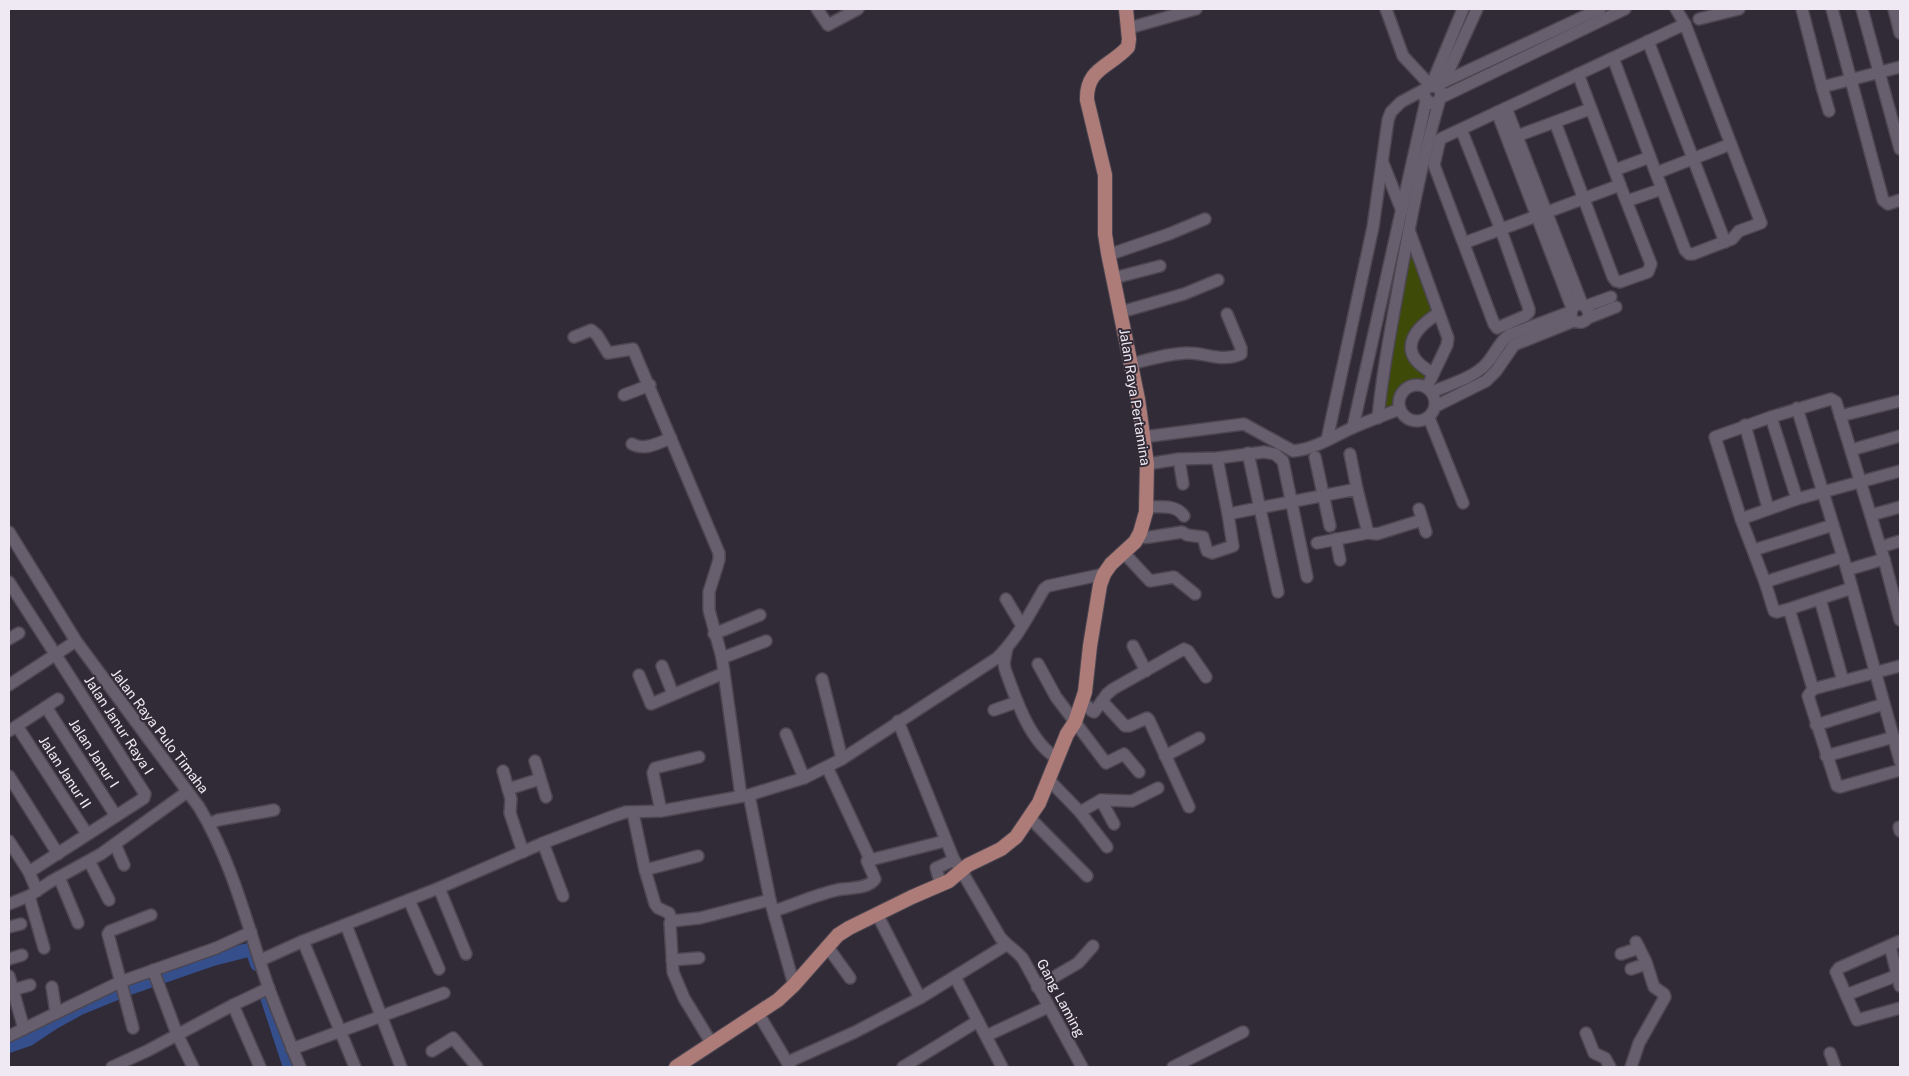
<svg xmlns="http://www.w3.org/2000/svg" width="1909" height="1076" viewBox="0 0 1909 1076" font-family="'Public Sans',sans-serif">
  <rect width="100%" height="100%" fill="#312a37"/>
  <path fill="#3e4b08" d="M1411,244L1434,311C1421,318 1412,325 1407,339L1428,375L1425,382C1422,382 1416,380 1412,380C1400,383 1395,396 1394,407L1385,412V385Z"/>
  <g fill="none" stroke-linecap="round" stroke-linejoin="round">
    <g stroke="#354f8c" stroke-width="14">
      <path d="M266,994L290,1067"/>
      <path d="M9,1046L29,1039L53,1023L80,1008L124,990L213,959L252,949L257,964"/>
    </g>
    <defs>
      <g id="minor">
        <path d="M817,9L828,25L858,9"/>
        <path d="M1386,9L1403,56L1431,86L1463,9"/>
        <path d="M1676,9L1685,24L1761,223L1739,231L1732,239L1693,254H1689L1685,250L1656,173L1731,144"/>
        <path d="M1802,9L1822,87L1900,67"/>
        <path d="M1832,9L1883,200L1888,204L1900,200"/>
        <path d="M1862,9L1900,149"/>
        <path d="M1894,9L1900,33"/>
        <path d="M1699,19L1739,9"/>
        <path d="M1129,28L1196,9"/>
        <path d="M1648,41L1725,242"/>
        <path d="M1613,58L1656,173"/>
        <path d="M1444,81L1477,9"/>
        <path d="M1435,86L1600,9"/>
        <path d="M1822,87L1829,111"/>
        <path d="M1442,97L1625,9"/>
        <path d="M1506,108L1582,304"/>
        <path d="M1497,112L1572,308"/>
        <path d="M1555,122L1613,277L1616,281L1620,282L1648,272L1651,264L1620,185"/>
        <path d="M1461,129L1501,230L1529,309V312L1525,316L1497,328L1494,324L1434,165L1440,139L1685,24"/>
        <path d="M1517,136L1590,109"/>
        <path d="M1383,163L1402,211"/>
        <path d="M1615,170L1650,157"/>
        <path d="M1627,201L1662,189"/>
        <path d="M1409,230L1448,338L1447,345L1427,387"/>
        <path d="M1464,243L1620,185L1578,74"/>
        <path d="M1108,255L1169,234L1205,219"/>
        <path d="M1114,278L1160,266"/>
        <path d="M1586,306L1611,297"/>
        <path d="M1121,312L1184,294L1218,280"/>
        <path d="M1588,318L1616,307"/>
        <path d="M574,337L591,330L597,335L608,353L633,349L719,553V560L709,592V610L722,658L741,796"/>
        <path d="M1131,364C1149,359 1167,354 1186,353C1205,352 1222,363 1241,354V348L1227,314"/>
        <path d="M1433,373C1397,354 1410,331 1439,313"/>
        <circle cx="1417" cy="403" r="18"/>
        <path d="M1432,392C1450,384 1474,378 1487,363C1496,353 1499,342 1509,335L1570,312"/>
        <path d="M624,395L650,385"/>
        <path d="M1436,406L1486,381L1496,371L1514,345L1574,321C1581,324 1587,322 1589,314L1586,306L1578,304L1572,308L1571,317L1574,321"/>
        <path d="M1797,408L1847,570L1900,761"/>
        <path d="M1840,416L1900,401"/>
        <path d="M1771,417L1797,499"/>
        <path d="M1378,418C1382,371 1392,324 1400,278C1411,218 1422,160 1439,102"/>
        <path d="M1429,418L1463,503"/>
        <path d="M1745,425L1768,508"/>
        <path d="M1353,427L1426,101"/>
        <path d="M1143,437L1244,424L1293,451C1315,449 1332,437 1352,428C1368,421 1384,415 1400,409"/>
        <path d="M1327,440L1373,227L1388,120L1391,112L1401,102L1431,86L1439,88L1441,92L1440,99L1434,104L1430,103L1424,97L1425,90"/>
        <path d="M632,444C645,451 658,443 671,438"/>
        <path d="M1851,450L1900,436"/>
        <path d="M1248,453L1278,592"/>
        <path d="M1350,454L1357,489"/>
        <path d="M1315,457L1330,526"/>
        <path d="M1217,458L1228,514"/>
        <path d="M1179,459L1183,484"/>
        <path d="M1147,464L1179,459L1217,458L1264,452L1275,454L1283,461L1284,466L1307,577"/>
        <path d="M1147,507C1160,507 1176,504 1184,516"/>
        <path d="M1419,509L1426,532"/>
        <path d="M1871,515L1900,507"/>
        <path d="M1741,519L1797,499L1900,471"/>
        <path d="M9,532L76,641L199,807C233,863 248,928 269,989C279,1015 289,1041 300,1067"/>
        <path d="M1138,538L1150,537L1182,532L1187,535L1203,537L1207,551L1212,553L1233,546L1228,514L1357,489L1368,533L1377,534L1422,520"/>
        <path d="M1336,539L1340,560"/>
        <path d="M1317,543L1368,533"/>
        <path d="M1881,547L1900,541"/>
        <path d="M1754,550L1833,525"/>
        <path d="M1124,553L1150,581L1174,577L1195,594"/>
        <path d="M1843,557L1765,582L1741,519L1715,437L1771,417L1831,399L1836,402L1884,559L1847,570"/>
        <path d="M1884,559L1900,620"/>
        <path d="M9,582L145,794L144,798L29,872"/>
        <path d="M1765,582L1774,611L1777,612L1789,609"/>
        <path d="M1006,599L1022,626"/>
        <path d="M1820,599L1843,681"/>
        <path d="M714,634L760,615"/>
        <path d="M9,639L19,633"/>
        <path d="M1133,646L1146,671"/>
        <path d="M1007,648L1004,663L1005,669C1015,697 1030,743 1057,758"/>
        <path d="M722,658L766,641"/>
        <path d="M1038,664L1056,697L1106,763L1124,754L1139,772"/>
        <path d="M662,666L673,694"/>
        <path d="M1900,666L1813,689L1808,696L1837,786L1840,787L1900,770"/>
        <path d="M639,675L651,704L724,673"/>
        <path d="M822,679L842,759"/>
        <path d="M9,685L76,641"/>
        <path d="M1813,689L1789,609L1852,588"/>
        <path d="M1082,701L1092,711L1094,712L1107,694L1113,689L1184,649L1188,651L1206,677"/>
        <path d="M1102,701L1125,726H1129L1147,718L1149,720L1189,807"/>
        <path d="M46,707L116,816"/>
        <path d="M994,710L1017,702"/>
        <path d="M898,721L954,860L961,870L1000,937C1007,946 1016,950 1023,959L1082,1067"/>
        <path d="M1816,725L1884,704"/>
        <path d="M17,726L87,834"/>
        <path d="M9,731L58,699"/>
        <path d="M786,734L804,778"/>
        <path d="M1165,756L1199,738"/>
        <path d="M1826,756L1894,737"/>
        <path d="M535,761L546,797"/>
        <path d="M827,767L869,857L874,859L945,841"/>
        <path d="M503,771L511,799L510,813L523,852"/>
        <path d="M9,776L58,854"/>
        <path d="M1049,780L1080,812L1107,847"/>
        <path d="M508,789L540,779"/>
        <path d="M749,795L770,900L794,985"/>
        <path d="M1101,800L1114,824"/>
        <path d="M661,811L653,773L655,768L699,757"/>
        <path d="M1080,812L1101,800L1132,801L1158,788"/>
        <path d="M633,813L645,870L655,904L658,908L669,913L672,921L670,923L673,972L684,998L712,1044"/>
        <path d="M1030,818L1087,876"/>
        <path d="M209,824L218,820L274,810"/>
        <path d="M1899,827L1900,831"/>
        <path d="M9,841L29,872L37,891"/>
        <path d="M543,843L563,896"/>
        <path d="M115,844L124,865"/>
        <path d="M89,861L109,900"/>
        <path d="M645,870L698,856"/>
        <path d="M59,877L78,923"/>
        <path d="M941,885L936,868L954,860"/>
        <path d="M439,888L466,954"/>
        <path d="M29,896L44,948"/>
        <path d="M409,900L439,969"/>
        <path d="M9,904L29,896L50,882L101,854L187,792"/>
        <path d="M774,911C796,904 819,893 842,889C853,888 869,888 875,879L867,861L869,857"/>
        <path d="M877,914L920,998"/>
        <path d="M672,921L700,918L770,900"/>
        <path d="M346,925L401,1067"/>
        <path d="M9,927L21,924"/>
        <path d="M303,941L355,1067"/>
        <path d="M1900,941L1839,968L1836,972L1857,1020L1900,1008"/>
        <path d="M827,946L850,978"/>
        <path d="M1890,946L1900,986"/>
        <path d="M1621,954L1639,948"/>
        <path d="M9,959L22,955"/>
        <path d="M261,960L303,941L439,888L543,843L611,817L626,812L661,811L749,795L804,778L842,759L997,658C1017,639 1030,613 1044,589L1048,586L1104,574"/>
        <path d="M672,960L699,958"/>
        <path d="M1631,969L1646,964"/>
        <path d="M153,970L177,1034L193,1067"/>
        <path d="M9,976L24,1029"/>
        <path d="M955,977L1002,1067"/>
        <path d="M52,987L56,1013"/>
        <path d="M1037,987L1078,963L1093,946"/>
        <path d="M13,990L30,985"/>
        <path d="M1846,995L1898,975"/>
        <path d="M233,1005L260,1067"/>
        <path d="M758,1013L790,1067"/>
        <path d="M133,1028L108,934L110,931L151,915"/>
        <path d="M1586,1033L1594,1053L1605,1058L1610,1067"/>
        <path d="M9,1036L120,982L216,948L251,932"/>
        <path d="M986,1036L1048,1007"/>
        <path d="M292,1049L444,993"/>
        <path d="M432,1051L453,1038L477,1067"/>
        <path d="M1830,1053L1835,1067"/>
        <path d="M788,1062L855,1032L920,998L1006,945"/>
        <path d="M112,1067L147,1051L233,1005L269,988"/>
        <path d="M903,1067L978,1021"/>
        <path d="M1173,1067L1243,1032"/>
        <path d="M1631,1067L1639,1043L1665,997L1664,994L1654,987L1646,962L1636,942"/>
      </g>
      <path id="major" d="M676,1067L778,1000L794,985L838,935L849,928L912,897L949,881L968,865L1001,849L1016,837L1039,803L1067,734L1075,722L1085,692L1090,646L1100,585L1104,574L1111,564L1135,542L1140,533L1146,512L1147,464L1138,399L1108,253L1105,234V175L1087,100C1086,68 1110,67 1128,47L1129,39L1126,9"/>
    </defs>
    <use href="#minor" stroke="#4c4651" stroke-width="14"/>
    <use href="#major" stroke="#4c4651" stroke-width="16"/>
    <use href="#minor" stroke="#675f6d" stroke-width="11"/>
    <use href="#major" stroke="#ae7c78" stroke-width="14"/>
  </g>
  <g text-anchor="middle" stroke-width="4" stroke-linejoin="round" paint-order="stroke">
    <g font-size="14" fill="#eee9f2" stroke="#312a37">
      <text transform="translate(1135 397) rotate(81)" y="5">Jalan Raya Pertamina</text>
      <text transform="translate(119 725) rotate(57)" y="5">Jalan Janur Raya I</text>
      <text transform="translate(160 731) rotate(53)" y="5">Jalan Raya Pulo Timaha</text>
      <text transform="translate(94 753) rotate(57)" y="5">Jalan Janur I</text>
      <text transform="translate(65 772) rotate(57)" y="5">Jalan Janur II</text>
      <text transform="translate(1061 998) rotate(62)" y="5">Gang Laming</text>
    </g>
  </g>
  <rect width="1909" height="1076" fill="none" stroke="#eee9f2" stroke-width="20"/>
</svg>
